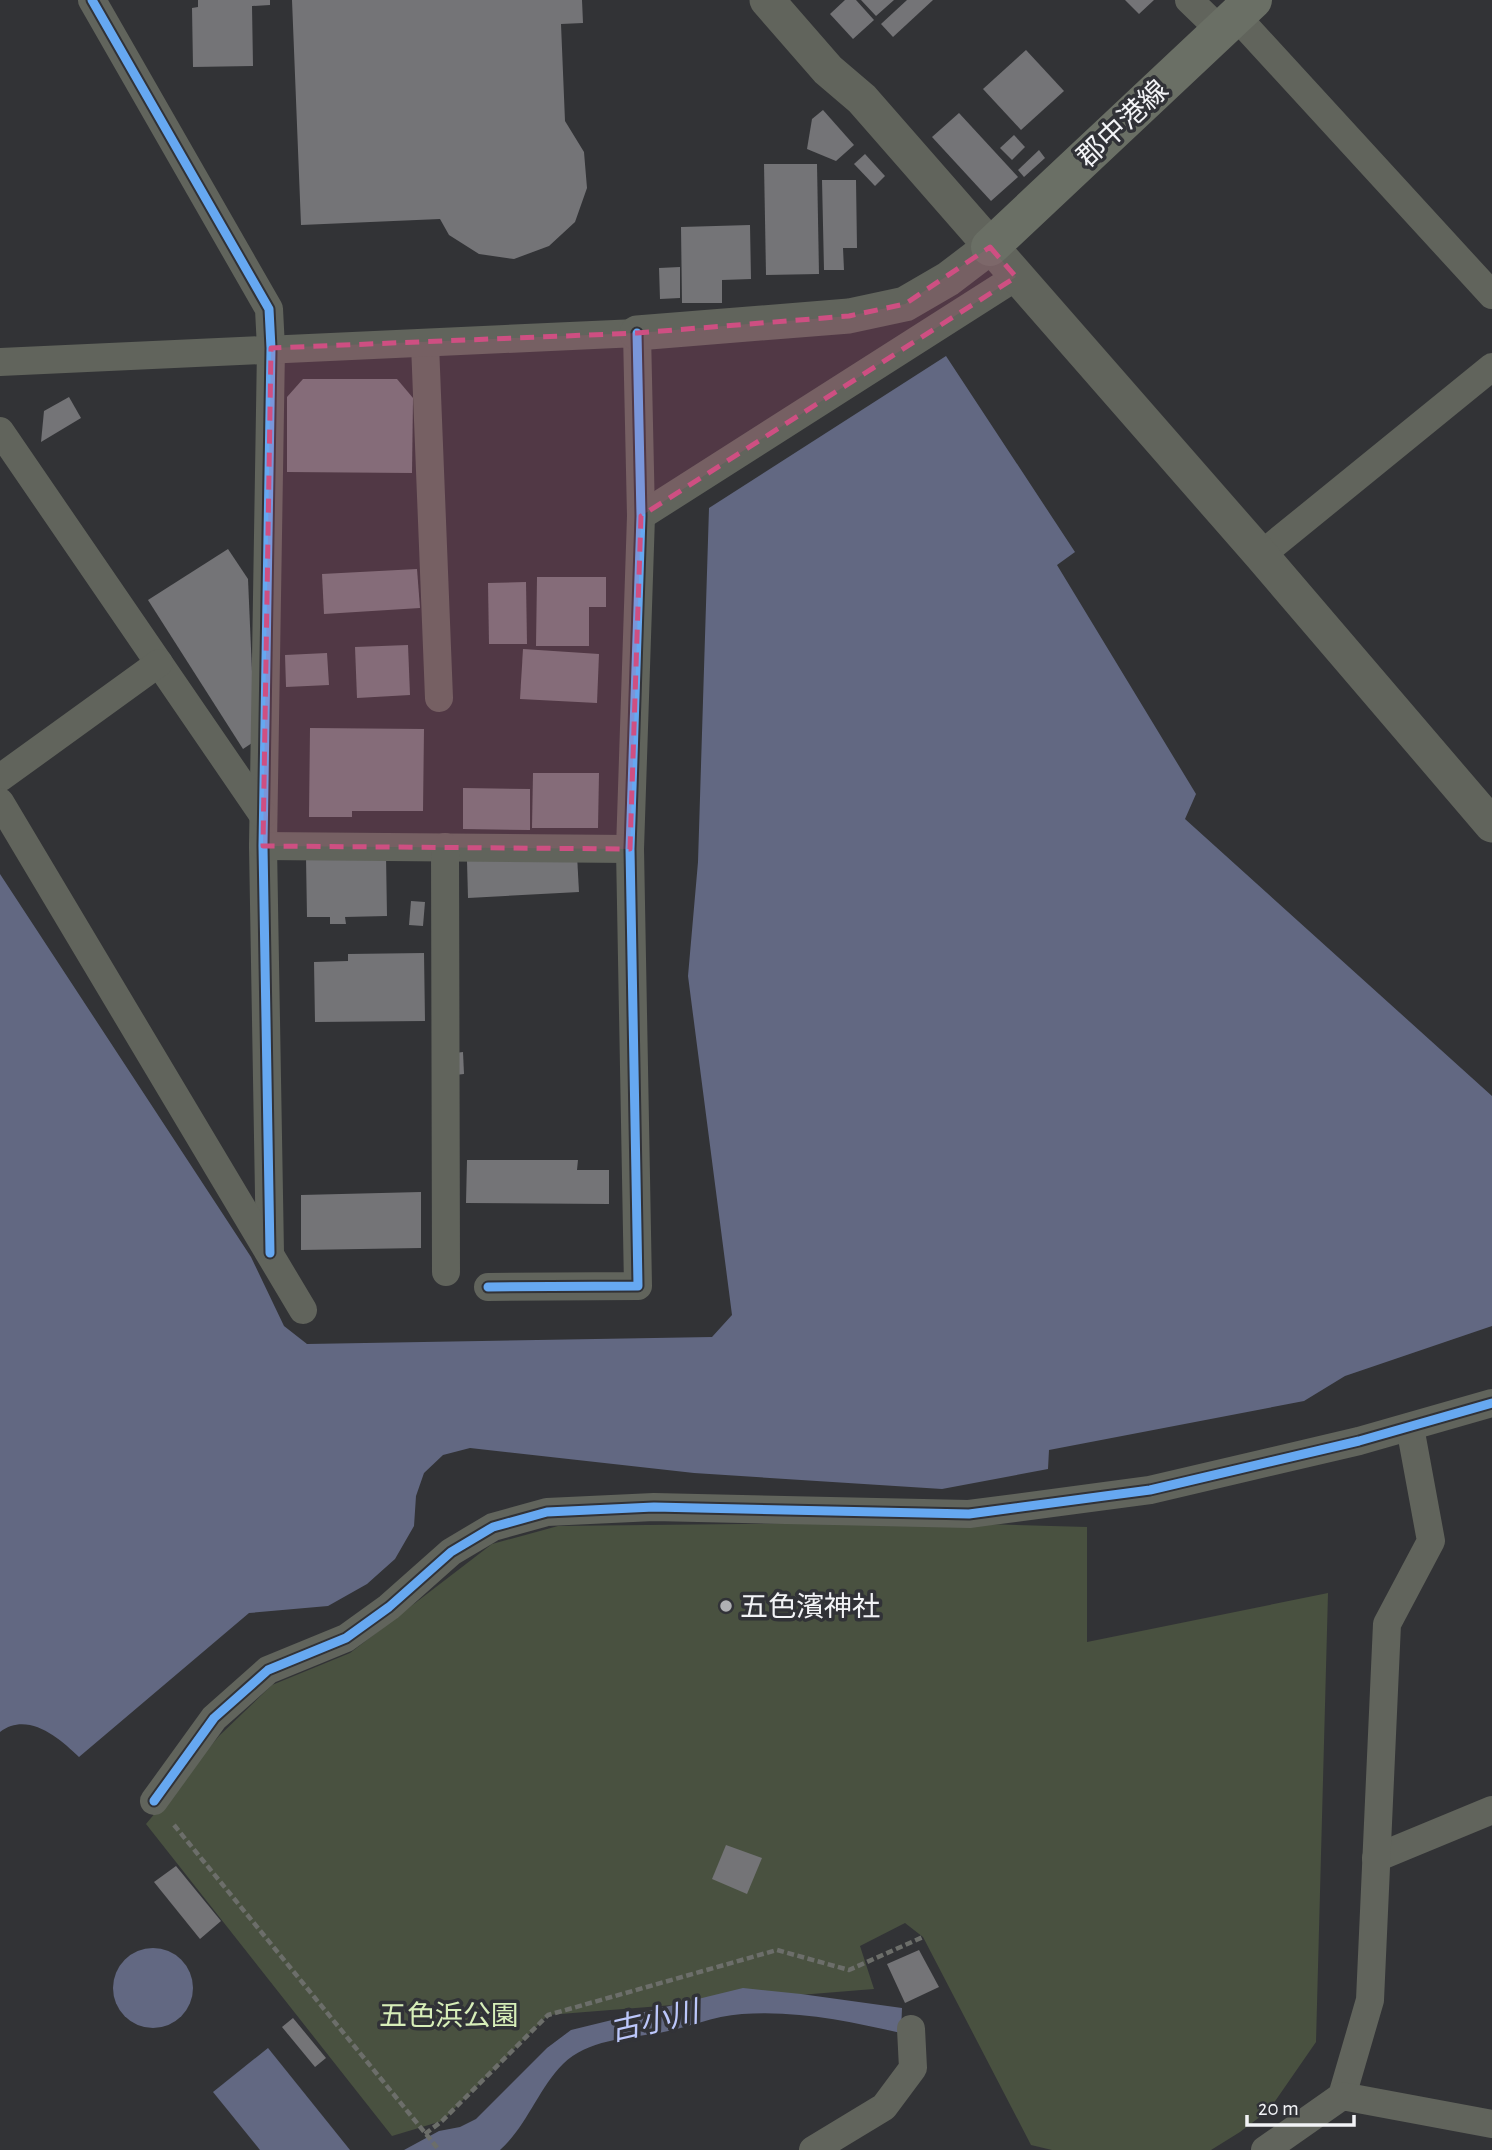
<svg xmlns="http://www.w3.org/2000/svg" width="1492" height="2150" viewBox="0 0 1492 2150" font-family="'Alegreya Sans','Noto Sans JP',sans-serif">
  <rect width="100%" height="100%" fill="#323336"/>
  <path fill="#495140" d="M913,1522L1087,1527V1642L1328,1593L1316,2042L1269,2110L1240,2132L1211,2150H1052L1031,2145L923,1937L905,1923L860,1946L874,1989L548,2015L442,2121L392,2136L146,1824L219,1736L272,1685L350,1653L492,1544L558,1526Z"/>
  <g fill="#626882">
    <path d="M946,356L1075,552L1057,565L1196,794L1185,819L1492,1096V1326L1345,1376L1304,1401L1049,1450L1048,1469L942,1489L694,1473L470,1448L443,1455L424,1473L416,1496L414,1526L395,1559L367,1584L328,1606L249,1613L79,1757C59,1738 28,1711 0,1732V874L251,1257L284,1326L307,1344L712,1337L732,1315L688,976L698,862L709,508Z"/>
    <circle cx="153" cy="1988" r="40"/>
    <path d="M743,1988L801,1994L902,2008L901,2033C849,2021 796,2010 742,2014C713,2016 687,2028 659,2033C627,2038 587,2040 563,2064C538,2089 527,2126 500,2150H404L439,2131L460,2127L476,2119L547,2048L571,2030Z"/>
    <path d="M268,2048L350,2150H260L213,2092Z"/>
  </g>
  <g fill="#747477">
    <path d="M198,0H270V5L252,6L253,66L193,67L192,8L198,7Z"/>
    <path d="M292,0H582L583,23L561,24L565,121L584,152L587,188L575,222L549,246L514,259L479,254L449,235L440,219L301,225Z"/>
    <path d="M845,0H856L874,20L853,39L830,14Z"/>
    <path d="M861,0H894L876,16Z"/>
    <path d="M907,0H933L893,37L881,24Z"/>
    <path d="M1125,0H1154L1139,14Z"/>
    <path d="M1026,50L1064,91L1021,130L983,89Z"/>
    <path d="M823,110L854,145L836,161L807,149L812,119Z"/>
    <path d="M959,113L1018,177L991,201L932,137Z"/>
    <path d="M1014,135L1025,147L1012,160L1000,148Z"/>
    <path d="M1039,150L1045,158L1024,177L1018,170Z"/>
    <path d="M865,154L885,176L875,186L854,164Z"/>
    <path d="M764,164H817L819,274L766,275Z"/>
    <path d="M822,180H856L857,248H843L844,270H824Z"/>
    <path d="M750,225L751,279L722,280V303H682L681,227Z"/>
    <path d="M680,267V298L660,299L659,268Z"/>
    <path d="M303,379H397L413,398L412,473L287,472V397Z"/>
    <path d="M69,397L81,418L41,442L44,411Z"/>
    <path d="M228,549L248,579L255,741L243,749L148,600Z"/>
    <path d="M417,569L420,608L324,614L322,574Z"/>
    <path d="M537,577H606V607H589V646H536Z"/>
    <path d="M526,582L527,644H489L488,583Z"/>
    <path d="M408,645L410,695L357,698L355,647Z"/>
    <path d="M523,649L599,654L597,703L520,699Z"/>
    <path d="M327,653L329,685L286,687L285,655Z"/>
    <path d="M310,728L424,729L423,811H352V817H309Z"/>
    <path d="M533,773H599L598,828H532Z"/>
    <path d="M463,788L530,789V830L463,829Z"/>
    <path d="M386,855L387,916L345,917L346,924H330V917H307L306,857Z"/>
    <path d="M577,855L579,892L468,898L467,861Z"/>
    <path d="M411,901L425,902L423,926L409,925Z"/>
    <path d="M424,953L425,1021L315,1022L314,962L348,961V954Z"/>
    <path d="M463,1052L464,1074L455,1075V1053Z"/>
    <path d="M467,1160H578L577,1170H609V1204L466,1203Z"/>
    <path d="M421,1192V1248L301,1250V1195Z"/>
    <path d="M726,1845L762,1858L747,1894L712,1879Z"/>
    <path d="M176,1866L221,1921L200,1939L154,1882Z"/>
    <path d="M919,1950L939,1987L905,2003L887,1964Z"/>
    <path d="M293,2018L326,2058L315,2067L282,2027Z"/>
  </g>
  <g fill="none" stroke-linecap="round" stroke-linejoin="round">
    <g stroke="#6c6e6a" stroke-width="4.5" stroke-dasharray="7 3.5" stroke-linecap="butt">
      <path d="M174,1825L439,2150"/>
      <path d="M425,2134L442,2121L548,2015L777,1950L849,1970L923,1937"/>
    </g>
    <g stroke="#61645c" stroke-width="28">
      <path d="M92,0L269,309L271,348L263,846L270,1253"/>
      <path d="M1189,0L1220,30"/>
      <path d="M1236,16L1492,295"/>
      <path d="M425,344L439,698"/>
      <path d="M0,362L637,333L641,516L630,849L638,1286L488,1287"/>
      <path d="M0,431L263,815"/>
      <path d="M641,516L1016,277"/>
      <path d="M1261,555L1492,367"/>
      <path d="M0,778L159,663"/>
      <path d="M0,802L303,1310"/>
      <path d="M263,846L630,849"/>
      <path d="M445,847L446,1272"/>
      <path d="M154,1801L214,1718L268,1670L346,1638L389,1607L451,1552L493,1527L547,1512L654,1507L969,1514L1150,1490L1359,1441L1492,1403"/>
      <path d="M1376,1858L1492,1810"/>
      <path d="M1342,2096L1370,2000L1387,1624L1431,1541L1410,1427"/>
      <path d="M813,2150L884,2107L913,2068L911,2029"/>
      <path d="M1265,2150L1342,2096L1492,2124"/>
    </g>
    <g stroke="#61645c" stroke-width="35">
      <path d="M767,0L828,70L862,99L1261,555L1492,825"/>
      <path d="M637,333L849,316L905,304L948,279L990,247"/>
    </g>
    <path stroke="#6a6f65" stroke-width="38" d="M990,247L1253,0"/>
    <defs>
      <g id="cycleway">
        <path d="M92,0L269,309L271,348L263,846L270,1253"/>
        <path d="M488,1287L638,1286L630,849L641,516L637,333"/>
        <path d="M154,1801L214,1718L268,1670L346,1638L389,1607L451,1552L493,1527L547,1512L654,1507L969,1514L1150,1490L1359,1441L1492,1403"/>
      </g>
    </defs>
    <use href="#cycleway" stroke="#313237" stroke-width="13"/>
    <use href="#cycleway" stroke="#66a8f1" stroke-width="9"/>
  </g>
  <path fill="#ce4f82" fill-opacity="0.2" stroke="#ce4f82" stroke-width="5" stroke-dasharray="14 9" stroke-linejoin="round" d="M990,247L1016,277L641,516L630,849L263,846L271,348L637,333L849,316L905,304Z"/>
  <circle fill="#afb0b3" stroke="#313237" stroke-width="2.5" cx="726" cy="1606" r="7"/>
  <g text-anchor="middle" stroke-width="7" stroke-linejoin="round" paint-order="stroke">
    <g font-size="28" fill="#f2f3f6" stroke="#313237">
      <text transform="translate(1122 123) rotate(-43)" y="10">郡中港線</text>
    </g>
    <g font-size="28" fill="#f2f3f6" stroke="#313237" text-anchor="start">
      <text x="740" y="1616">五色濱神社</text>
    </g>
    <g font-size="28" fill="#d7eeb9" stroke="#313237">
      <text x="449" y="2025">五色浜公園</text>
    </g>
    <g font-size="30" font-style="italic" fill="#bcc7fb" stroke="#313237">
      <text transform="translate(654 2021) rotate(-13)" y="10">古小川</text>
    </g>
  </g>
  <path d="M1247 2115v10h107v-10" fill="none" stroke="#f2f3f6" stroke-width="3.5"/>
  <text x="1258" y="2115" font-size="21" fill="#f2f3f6" stroke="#313237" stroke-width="5" paint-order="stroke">20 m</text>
</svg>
